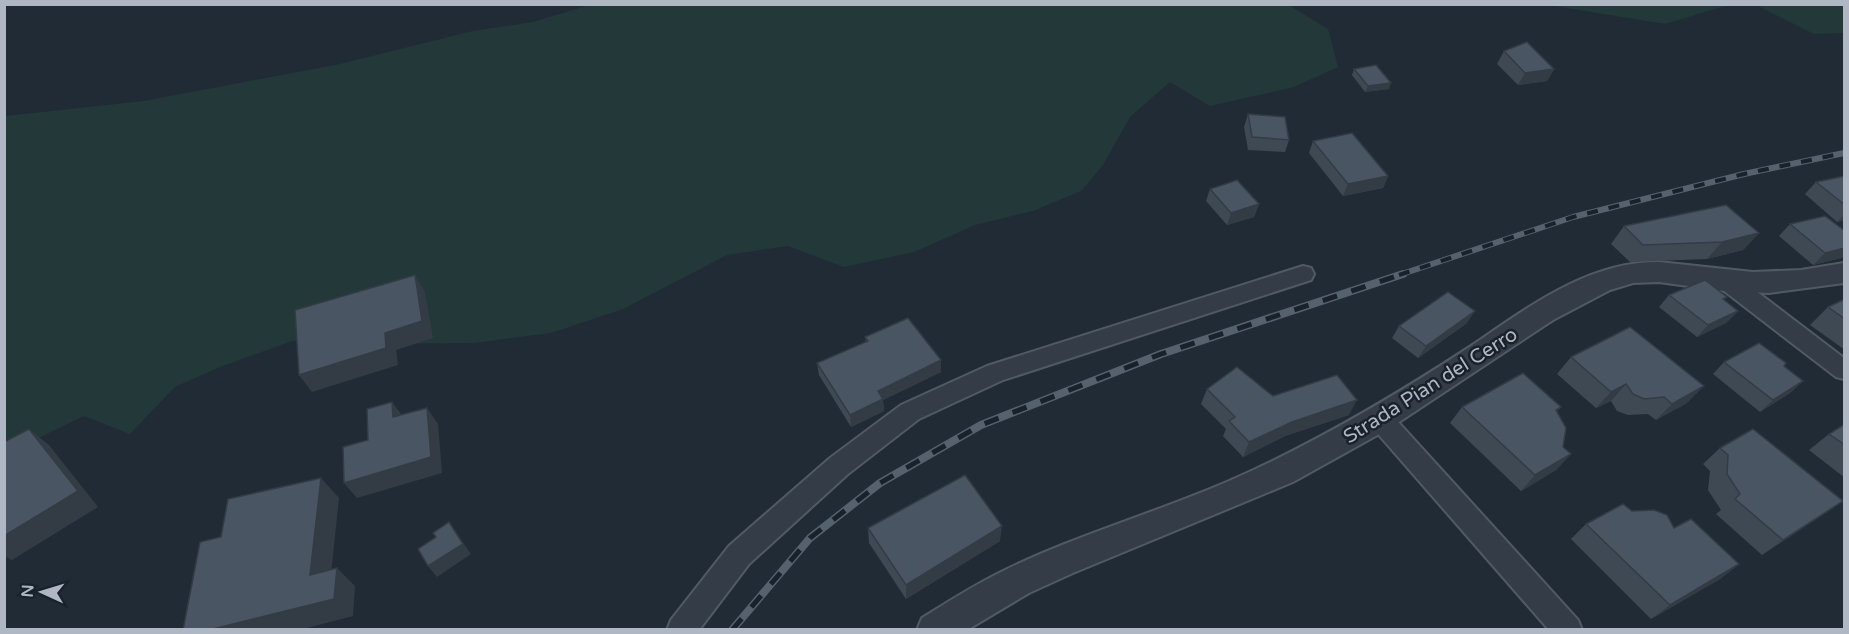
<svg xmlns="http://www.w3.org/2000/svg" width="1849" height="634" viewBox="0 0 1849 634" font-family="'Varela Round',sans-serif">
  <rect width="100%" height="100%" fill="#212b36"/>
  <g fill="#233838">
    <path d="M1287,4L1328,29L1338,67L1294,87L1210,106L1170,82L1130,117L1103,165L1081,191L1033,211L975,225L914,252L844,267L788,246L727,255L623,309L551,333L474,343L363,344L292,341L220,367L175,387L130,434L84,416L5,454V116L144,101L340,64L473,31L533,22L589,5Z"/>
    <path d="M1549,5H1728L1665,24Z"/>
    <path d="M1756,5H1844V33L1814,34Z"/>
  </g>
  <g fill="none" stroke-linecap="round" stroke-linejoin="round">
    <defs>
      <g id="minor">
        <path d="M1303,266L1311,268L1314,274L1311,280L1003,380L919,419L848,474L749,564L699,630H667L671,620L729,546L830,458L901,405L987,366Z"/>
        <path d="M1727,273L1735,275L1844,358V379L1836,377L1719,287L1716,281L1719,275Z"/>
        <path d="M1381,410L1390,413L1578,620L1582,630H1549L1372,427L1369,420L1372,413Z"/>
      </g>
      <path id="tertiary" d="M1659,262L1753,272L1801,270L1844,263V283L1769,293L1724,291L1659,282L1633,283L1610,290L1553,320L1390,428L1293,482L1073,573L1029,593L967,630H917L922,618C949,601 976,584 1005,570C1077,535 1155,513 1229,481C1314,444 1393,397 1471,346C1527,308 1588,261 1659,262Z"/>
    </defs>
    <use href="#minor" stroke="#515a64" stroke-width="4"/>
    <use href="#tertiary" stroke="#515a64" stroke-width="4"/>
    <use href="#minor" fill="#343d47" fill-rule="evenodd"/>
    <use href="#tertiary" fill="#343d47" fill-rule="evenodd"/>
    <defs>
      <path id="rail-far1" d="M1399,275L1573,217L1744,174L1844,153"/>
      <path id="rail" d="M732,630L810,538L880,483L981,425L1161,354L1403,274"/>
    </defs>
    <use href="#rail-far1" stroke="#56616e" stroke-width="6"/>
    <use href="#rail" stroke="#56616e" stroke-width="8"/>
    <use href="#rail-far1" stroke="#19222b" stroke-width="4" stroke-dasharray="11" stroke-linecap="butt"/>
    <use href="#rail" stroke="#19222b" stroke-width="5" stroke-dasharray="15" stroke-linecap="butt"/>
  </g>
  <g fill="#3f4954">
    <path d="M1504,51L1554,69L1547,81L1518,85L1497,64Z"/>
    <path d="M1354,69L1389,89L1365,92L1352,75Z"/>
    <path d="M1248,114L1289,140L1285,152L1248,150L1244,127Z"/>
    <path d="M1313,141L1388,176L1383,188L1343,196L1309,153Z"/>
    <path d="M1845,176V220L1837,222L1805,194L1816,182Z"/>
    <path d="M1210,189L1259,204L1254,217L1227,225L1206,201Z"/>
    <path d="M1790,224L1845,257L1813,265L1779,236Z"/>
    <path d="M1624,226L1759,233L1743,250L1707,259L1630,262L1611,244Z"/>
    <path d="M1669,295L1727,297L1724,300L1738,311L1726,323L1697,337L1659,307Z"/>
    <path d="M1845,299V350L1810,325L1828,307Z"/>
    <path d="M1467,323L1418,358L1392,338L1399,326Z"/>
    <path d="M865,337L941,372L883,400L884,411L851,427L819,375L817,363L866,342Z"/>
    <path d="M1571,357L1687,403L1656,420L1648,414L1628,415L1617,411L1611,401L1596,408L1557,374Z"/>
    <path d="M1724,362L1784,366L1803,381L1790,393L1760,412L1713,374Z"/>
    <path d="M1207,389L1273,396L1349,415L1285,436L1243,457L1223,436L1226,429L1201,404Z"/>
    <path d="M1462,407H1561L1556,412L1563,447L1571,454L1556,470L1521,491L1450,423Z"/>
    <path d="M1845,424V478L1809,450L1829,434Z"/>
    <path d="M1720,448L1843,501L1821,516L1762,555L1716,514L1721,510L1708,490L1710,471L1703,464Z"/>
    <path d="M1632,511L1674,528L1739,564L1720,579L1651,619L1571,539L1586,524Z"/>
    <path d="M868,528L1000,541L906,599L869,543Z"/>
  </g>
  <g fill="#333c45">
    <path d="M1554,69L1547,81L1518,85L1525,73Z"/>
    <path d="M1391,83L1389,89L1365,92L1368,86Z"/>
    <path d="M1388,176L1383,188L1343,196L1348,184Z"/>
    <path d="M1259,204L1254,217L1227,225L1231,213Z"/>
    <path d="M1845,214V220L1837,222Z"/>
    <path d="M1759,233L1743,250L1707,259L1722,242Z"/>
    <path d="M1845,248V257L1813,265L1825,253Z"/>
    <path d="M415,275L425,292L433,338L396,350L398,365L312,392L299,375Z"/>
    <path d="M1475,311L1467,323L1418,358L1426,346Z"/>
    <path d="M1738,311L1726,323L1697,337L1708,325Z"/>
    <path d="M941,360V372L883,400L884,411L851,427L850,415L878,391Z"/>
    <path d="M1803,381L1790,393L1760,412L1773,400Z"/>
    <path d="M1626,384L1611,401L1596,408L1611,392Z"/>
    <path d="M1704,386L1687,403L1656,420L1672,404Z"/>
    <path d="M1357,400L1349,415L1285,436L1243,457L1249,442L1292,422Z"/>
    <path d="M392,402L404,418L393,417Z"/>
    <path d="M427,408L438,424L442,473L357,498L344,483Z"/>
    <path d="M29,429L49,445L98,507L12,560L4,556V536Z"/>
    <path d="M1571,454L1556,470L1521,491L1535,475Z"/>
    <path d="M321,478L339,498L329,593L310,575Z"/>
    <path d="M1843,501L1821,516L1762,555L1783,540Z"/>
    <path d="M449,522L471,554L437,577L428,566Z"/>
    <path d="M1002,526L1000,541L906,599V585Z"/>
    <path d="M1739,564L1720,579L1651,619L1670,605Z"/>
    <path d="M337,568L355,586L353,616L299,630H209Z"/>
  </g>
  <g fill="#495562" stroke="#333c45" stroke-width="1.5">
    <path d="M1527,42L1554,69L1525,73L1504,51Z"/>
    <path d="M1376,65L1391,83L1368,86L1354,69Z"/>
    <path d="M1248,114L1285,117L1289,140L1252,137Z"/>
    <path d="M1352,133L1388,176L1348,184L1313,141Z"/>
    <path d="M1845,176V205L1816,182Z"/>
    <path d="M1237,180L1259,204L1231,213L1210,189Z"/>
    <path d="M1726,205L1759,233L1722,242L1643,245L1624,226Z"/>
    <path d="M1825,216L1845,231V248L1825,253L1790,224Z"/>
    <path d="M415,275L422,321L385,333L386,348L299,375L295,310Z"/>
    <path d="M1705,280L1727,297L1723,299L1738,311L1708,325L1669,295Z"/>
    <path d="M1448,292L1475,311L1426,346L1399,326Z"/>
    <path d="M1845,299V319L1828,307Z"/>
    <path d="M908,318L941,360L878,391L883,399L850,415L817,363L868,341L865,337Z"/>
    <path d="M1630,327L1704,386L1672,404L1664,397L1644,399L1633,394L1626,384L1611,392L1571,357Z"/>
    <path d="M1759,343L1786,363L1784,366L1803,381L1773,400L1724,362Z"/>
    <path d="M1237,367L1273,396L1337,375L1357,400L1292,422L1249,442L1229,421L1235,417L1207,389Z"/>
    <path d="M1523,373L1561,407L1556,410L1566,428L1563,447L1571,454L1535,475L1462,407Z"/>
    <path d="M392,402L393,417L427,408L431,457L344,483L343,447L368,440L367,409Z"/>
    <path d="M1845,424V445L1829,434Z"/>
    <path d="M29,429L78,491L4,536V442Z"/>
    <path d="M1753,429L1843,501L1783,540L1735,499L1740,494L1727,474L1728,455L1720,448Z"/>
    <path d="M965,475L1002,526L906,585L868,528Z"/>
    <path d="M321,478L310,575L337,568L334,599L209,630H183L200,542L221,537L228,499Z"/>
    <path d="M1623,504L1632,511L1654,510L1667,515L1674,528L1691,519L1739,564L1670,605L1586,524Z"/>
    <path d="M449,522L463,544L428,566L418,549L436,537L433,533Z"/>
  </g>
  <g text-anchor="middle" stroke-width="5" stroke-linejoin="round" paint-order="stroke">
    <g font-size="20" fill="#aeb7c3" stroke="#19222b">
      <text transform="translate(1430 385) rotate(-32)" y="7">Strada Pian del Cerro</text>
    </g>
  </g>
  <rect width="1849" height="634" fill="none" stroke="#aeb7c3" stroke-width="12"/>
  <g transform="translate(42 592) rotate(274)" stroke="#19222b" stroke-width="4.5" paint-order="stroke">
  <path d="M0-4.5L10 22L0 15L-10 22Z" fill="#aeb7c3"/>
  <text y="-9" font-size="16" font-weight="bold" text-anchor="middle" fill="#aeb7c3">N</text>
  </g>
</svg>
